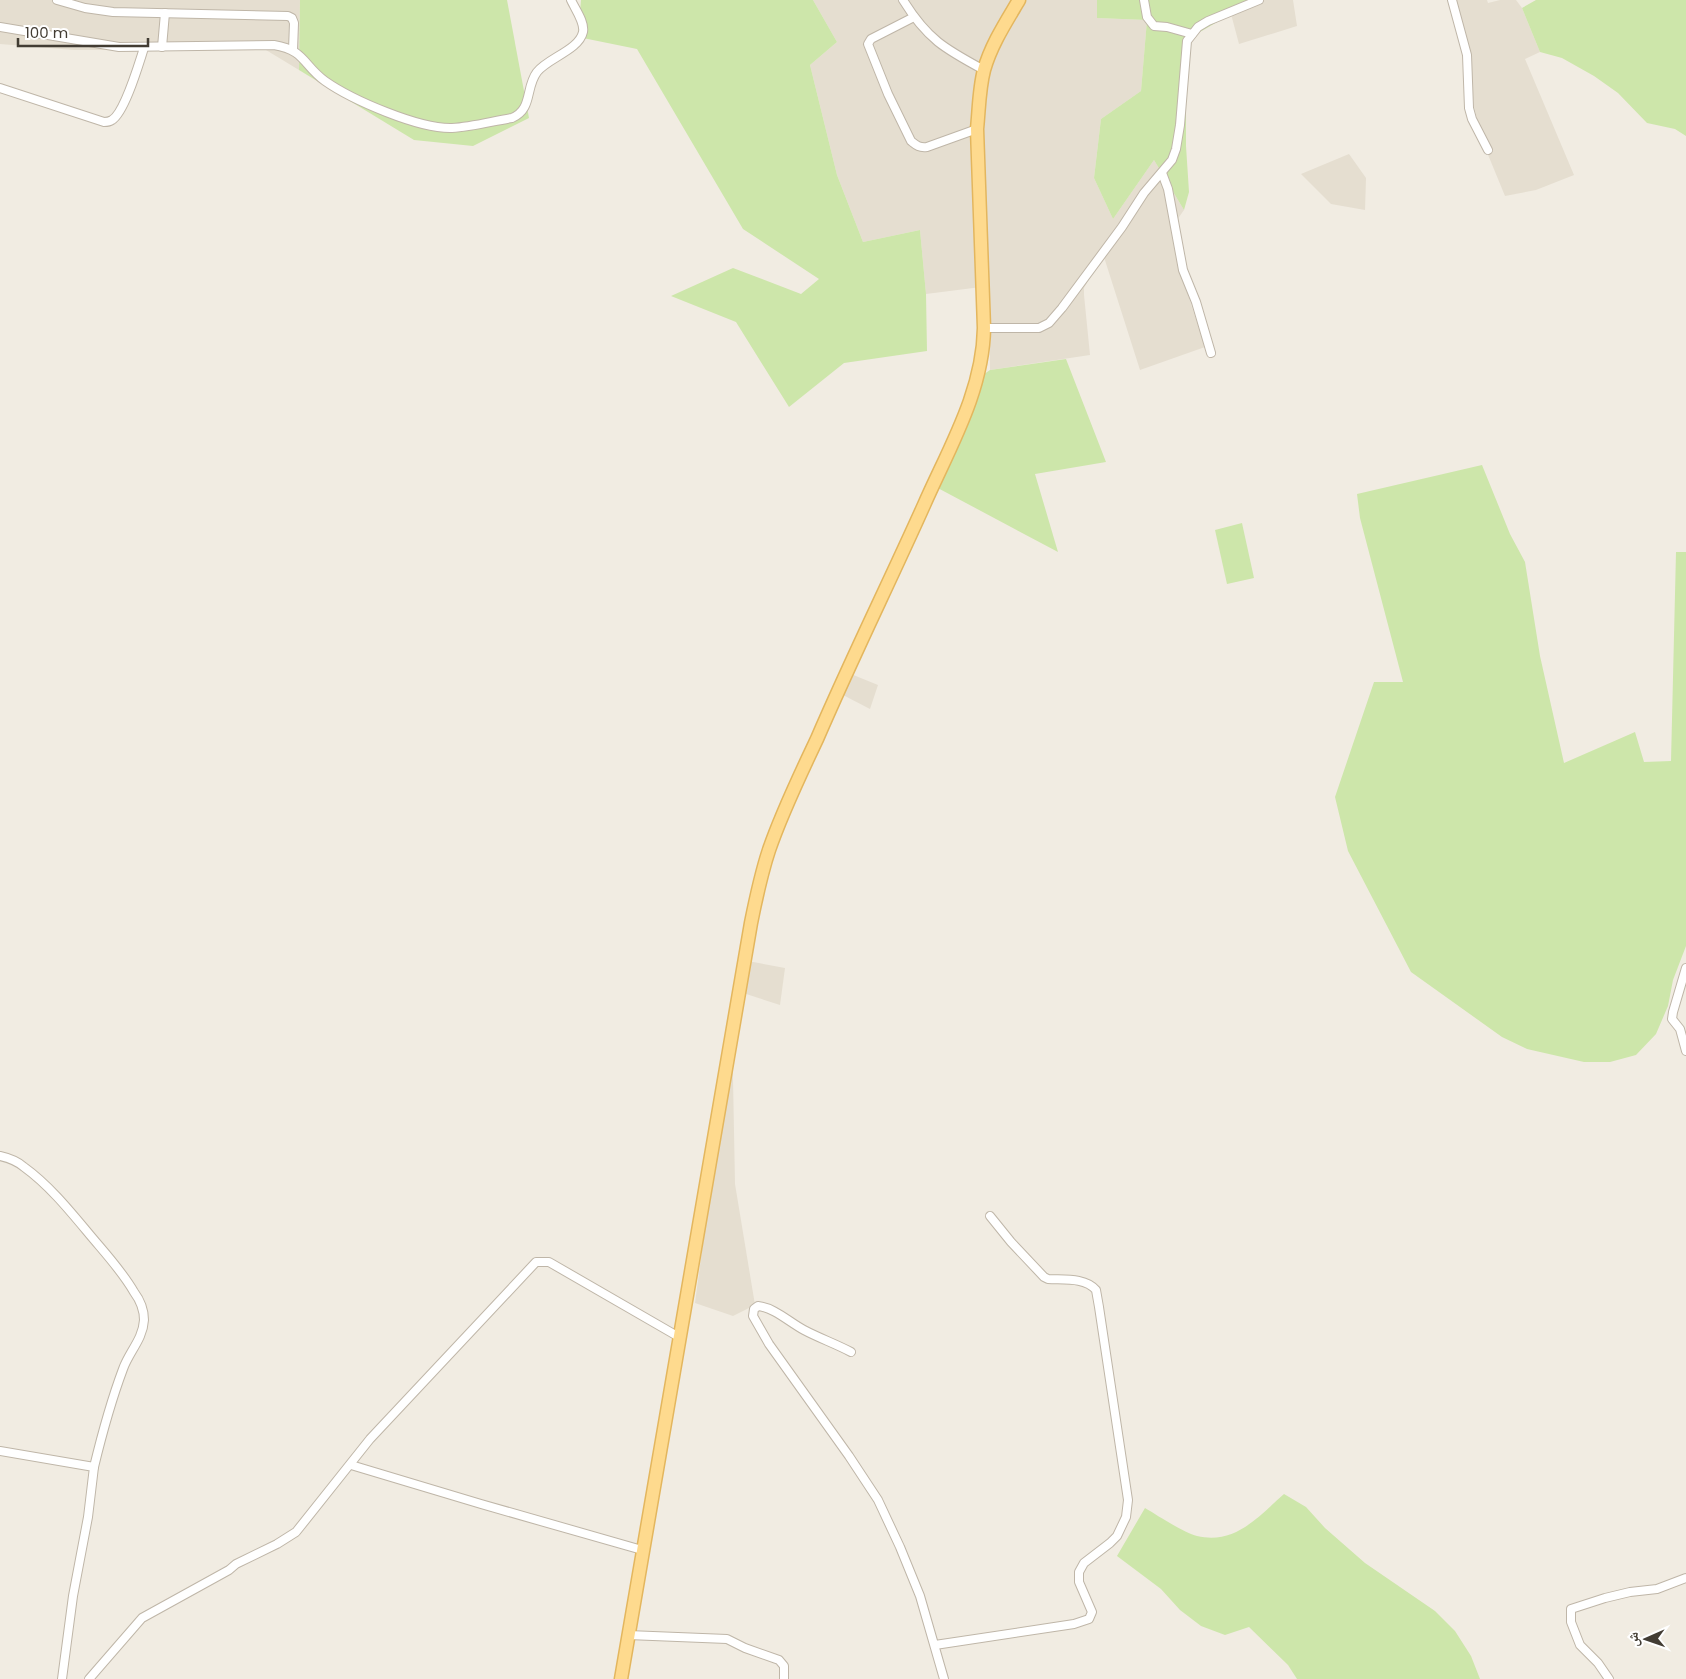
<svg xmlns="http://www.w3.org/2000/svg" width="1686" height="1679" viewBox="0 0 1686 1679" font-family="Poppins,'Noto Naskh Arabic',sans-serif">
  <rect width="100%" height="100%" fill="#f1ece2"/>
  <g fill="#e5ded0">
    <path d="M0,0H300L299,70L266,50H74L0,44Z"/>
    <path d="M813,0H1097V18L1147,20L1141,91L1101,119L1094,178L1113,219L1154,160L1184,210L1172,227L1176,258L1205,347L1140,370L1103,254L1084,288V295L1090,355L990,370L989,286L926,294L920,230L863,242L837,175L810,65L837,42Z"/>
    <path d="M1261,0H1293L1297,26L1239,44L1231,14Z"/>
    <path d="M1453,0H1487L1488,3L1500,0H1516L1522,8L1540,52L1525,59L1574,175L1536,190L1505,196L1484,145L1474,107L1470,66Z"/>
    <path d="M1349,154L1366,178L1365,210L1331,204L1301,174Z"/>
    <path d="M846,672L878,685L870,709L843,695Z"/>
    <path d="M748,961L785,968L780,1005L740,992Z"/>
    <path d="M732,1026L735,1184L755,1305L733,1316L695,1303Z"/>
  </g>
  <g fill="#cde6aa">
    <path d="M300,0H507L529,118L473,146L414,140L299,70Z"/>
    <path d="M581,0H813L837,42L810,65L837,175L863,242L920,230L926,294L927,351L844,363L789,407L736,322L671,296L733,268L801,294L819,279L743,229L637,49L578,37Z"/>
    <path d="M1097,0H1261L1231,14L1193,36L1186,47V146L1189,192L1184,210L1154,160L1113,219L1094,178L1101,119L1141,91L1147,20L1097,18Z"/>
    <path d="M1536,0H1686V136L1675,129L1647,123L1618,93L1594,76L1562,58L1540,52L1522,8Z"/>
    <path d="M1066,359L1106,462L1035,474L1058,552L934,486L980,377L990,370Z"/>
    <path d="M1482,465L1510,534L1525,562L1540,656L1564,763L1635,732L1644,762L1671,761L1676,552H1686V946L1673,980L1668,1006L1656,1034L1636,1055L1610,1062H1584L1527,1049L1502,1037L1411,972L1348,851L1335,797L1374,682H1403L1360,518L1357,494Z"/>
    <path d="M1242,523L1254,578L1227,584L1215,530Z"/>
    <path d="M1284,1494L1306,1507L1325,1528L1365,1563L1435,1611L1455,1631L1471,1656L1480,1679H1297L1288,1665L1249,1627L1225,1635L1201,1626L1180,1610L1161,1589L1117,1556L1145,1508C1157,1515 1184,1533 1197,1536C1235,1545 1258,1517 1284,1494Z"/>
  </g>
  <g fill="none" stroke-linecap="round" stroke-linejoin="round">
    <defs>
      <g id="street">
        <path d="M57,0L85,8L113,12L288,16L292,18L294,23L293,50"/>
        <path d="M903,0C927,39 945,49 984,70"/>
        <path d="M1144,0L1147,17L1154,26L1167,27L1192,34"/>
        <path d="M1452,0L1467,55L1469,108L1472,119L1488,150"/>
        <path d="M914,17L871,39L868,44L888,94L911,141C916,145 919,148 927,147L977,129"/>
        <path d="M0,27L119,47L274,45C305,50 303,65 325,81C352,100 419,129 452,128C472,127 493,121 512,118C533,109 525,88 537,72C548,58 579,50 583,32C585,22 575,9 571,0"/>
        <path d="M162,47L165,13"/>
        <path d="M0,88L104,122C108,122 109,122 112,120C125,112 139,63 144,48"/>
        <path d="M1162,173L1168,189L1183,270L1196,302L1211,353"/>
        <path d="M984,328H1039L1049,323L1062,308L1122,227L1144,193L1172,160L1176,149L1180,125L1187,41L1198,27L1208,21L1259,0"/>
        <path d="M1686,968L1673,1012L1672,1019L1680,1029L1686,1051"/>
        <path d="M0,1156C9,1158 17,1161 24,1167C49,1185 70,1211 90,1235C105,1253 122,1271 134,1292C140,1300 144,1310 144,1320C143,1339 129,1352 123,1369C111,1401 102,1434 94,1467"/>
        <path d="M851,1352C836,1344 819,1338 804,1330C789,1322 775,1308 758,1306L754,1309L753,1316L769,1344L849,1456L878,1500L900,1547L920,1596L944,1679"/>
        <path d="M0,1451L94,1467L88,1517L73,1596L62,1679"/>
        <path d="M351,1465L481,1504L642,1550"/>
        <path d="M628,1635L727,1639L745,1648L779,1660L784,1666V1679"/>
        <path d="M935,1645L1074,1624L1089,1619L1092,1612L1079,1582V1572L1084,1563L1110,1543L1117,1536L1126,1517L1128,1500L1099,1307L1096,1290C1085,1277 1063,1280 1048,1279L1044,1277L1011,1242L990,1216"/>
        <path d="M89,1679L142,1618L229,1570L236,1564L277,1544L296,1532L370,1439L536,1262H549L679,1337"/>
        <path d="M1609,1679L1598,1663L1580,1645L1571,1622V1609L1605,1598L1630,1592L1657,1589L1686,1578"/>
      </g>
      <path id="primary" d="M621,1679L751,923C756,898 761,874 769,850C782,812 800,775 817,739C851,660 889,583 924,505C949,448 983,392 984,328L977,129C979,110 979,89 984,70C991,45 1006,22 1019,0"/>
    </defs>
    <use href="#street" stroke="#bfb6a8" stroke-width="10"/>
    <use href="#primary" stroke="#e3b65e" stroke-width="15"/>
    <use href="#street" stroke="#fff" stroke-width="8"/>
    <use href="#primary" stroke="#feda8e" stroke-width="12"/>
  </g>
  <g transform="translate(1646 1639) rotate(268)" stroke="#ffffff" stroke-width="4" paint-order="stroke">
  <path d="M0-4L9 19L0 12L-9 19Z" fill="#423c33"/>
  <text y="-8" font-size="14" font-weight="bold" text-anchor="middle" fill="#423c33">ش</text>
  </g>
  <path d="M18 38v8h130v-8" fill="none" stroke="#423c33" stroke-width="2.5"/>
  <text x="25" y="38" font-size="15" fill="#423c33" stroke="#ffffff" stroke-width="4" paint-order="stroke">100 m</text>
</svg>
